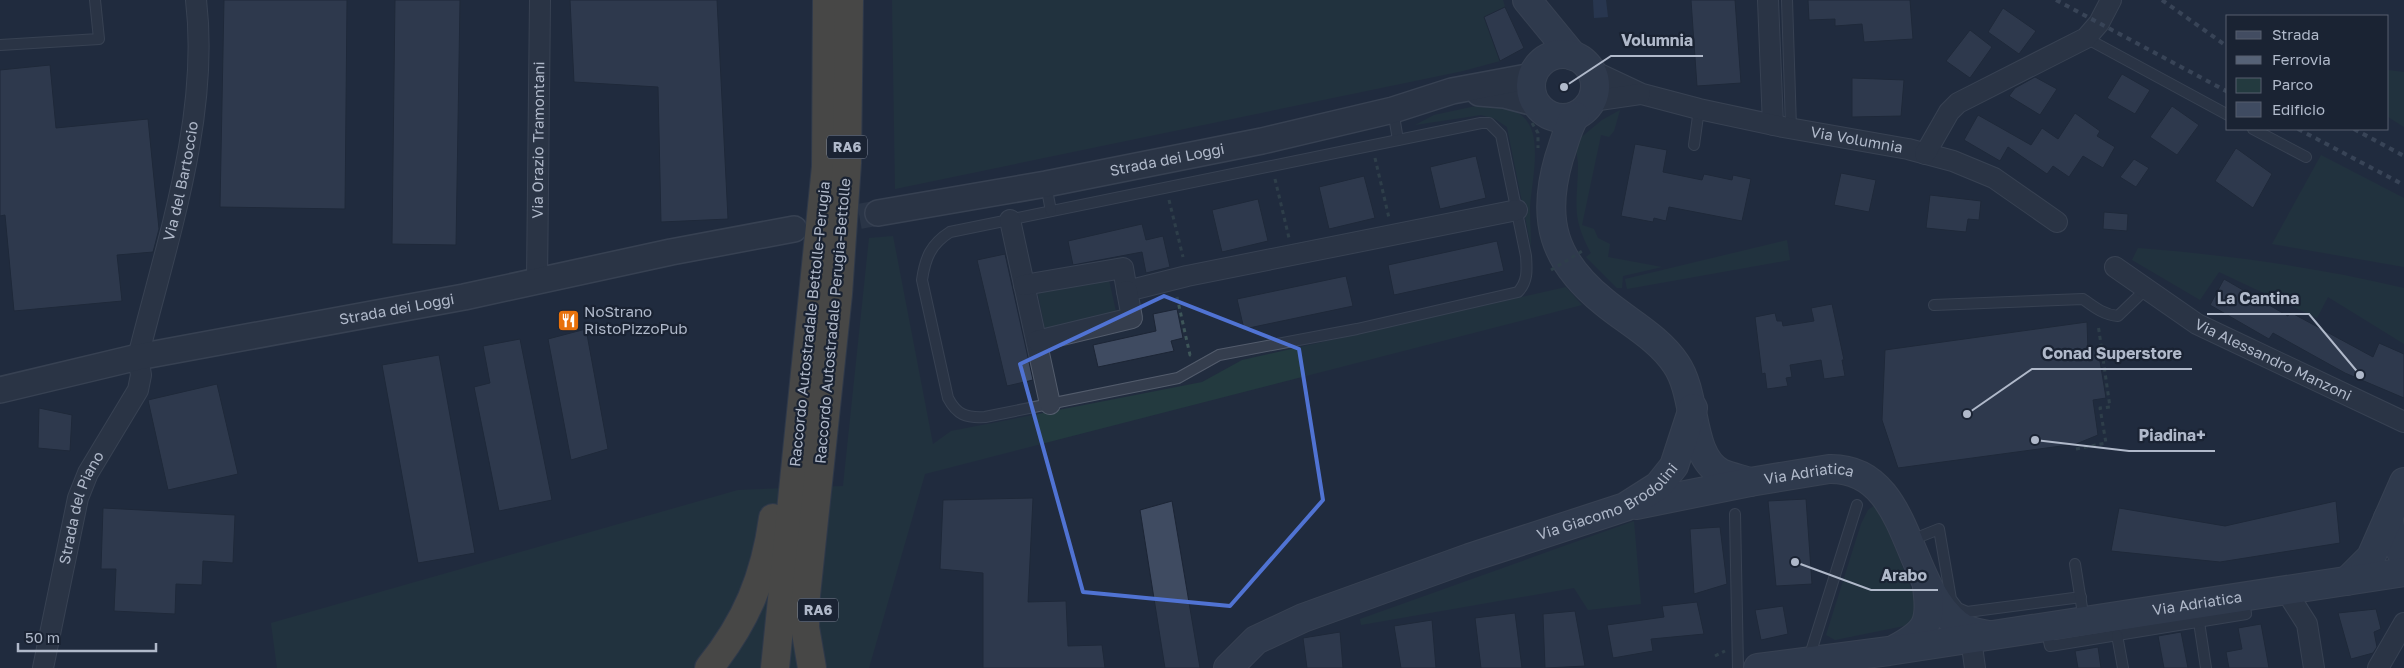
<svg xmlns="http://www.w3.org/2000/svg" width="2404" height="668" viewBox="0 0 2404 668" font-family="'Golos Text',sans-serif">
  <rect width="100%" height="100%" fill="#212c3e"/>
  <g fill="#233a3f">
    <path d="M892,0H1503L1505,7L1484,17L1500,61L1463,71L895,189Z"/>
    <path d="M2388,70L2404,72V127L2388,117Z"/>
    <path d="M1476,106C1491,107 1509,105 1521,115C1545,133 1531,182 1530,208C1530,221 1531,234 1531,247L1507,127L1495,119L1481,115L1415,125L1434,115Z"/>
    <path d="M1620,110L1614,131L1609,137L1601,135L1582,225L1594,229L1598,238L1610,244L1608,257L1662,267L1623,276L1622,288H1617L1586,257L1591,253C1570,214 1578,204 1578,163C1577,155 1575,148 1578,140L1602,120Z"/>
    <path d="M2321,155L2404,198V267L2272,244Z"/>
    <path d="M893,236L933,444L951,431L1202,382L1242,360L1566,287L1582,305L925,474L869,668H277L271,623L738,490L843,486L869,238Z"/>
    <path d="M1787,240L1790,260L1627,289L1625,279Z"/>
    <path d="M2138,248C2227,255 2317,267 2404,288V344L2328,297L2317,318L2219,272L2200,300L2132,260Z"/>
    <path d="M1108,276L1117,316L1045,330L1037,289Z"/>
    <path d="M1875,505L1882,515L1917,603L1918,615L1909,625L1835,640L1826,635L1861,524L1868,510Z"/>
    <path d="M1634,521L1641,604L1588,610L1574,588L1361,625L1360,619Z"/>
  </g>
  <path fill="#314465" d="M1593,0H1606L1608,17L1594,18Z"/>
  <g fill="#3f4b61" stroke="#1c2535">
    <path d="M224,0H347L345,209L220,207Z"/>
    <path d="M395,0H460L456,245L392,244Z"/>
    <path d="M570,0H717L728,219L661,222L658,87L574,82Z"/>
    <path d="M1691,0H1735L1741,83L1697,86Z"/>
    <path d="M1808,0H1910L1913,39L1864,42L1862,24L1835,26V19L1809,20Z"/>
    <path d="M1505,7L1524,48L1500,61L1484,17Z"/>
    <path d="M2003,8L2036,31L2019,54L1988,32Z"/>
    <path d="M1970,30L1992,47L1970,78L1946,61Z"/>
    <path d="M50,65L56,128L148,119L159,229L153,252L117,255L122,301L14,311L5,215L0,216V70Z"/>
    <path d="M2122,74L2150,90L2135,114L2107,98Z"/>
    <path d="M2035,77L2057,89L2040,115L2009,96L2015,88Z"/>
    <path d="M1852,78L1904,80L1901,116L1852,117Z"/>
    <path d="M2172,106L2199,125L2177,155L2150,137Z"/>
    <path d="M2075,113L2100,131L2097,136L2115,147L2103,168L2083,156L2069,177L2053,166L2047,174L2008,147L2000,161L1964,140L1978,115L2031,145L2042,128L2058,139Z"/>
    <path d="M1635,144L1667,150L1663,172L1702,180L1704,174L1732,180L1733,175L1751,179L1742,221L1669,207L1666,221L1654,218L1653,222L1621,216Z"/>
    <path d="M2236,148L2272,174L2253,208L2215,181Z"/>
    <path d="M1476,156L1486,198L1440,209L1430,167Z"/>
    <path d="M2134,159L2149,168L2136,187L2120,177Z"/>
    <path d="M1841,173L1876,180L1869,212L1834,205Z"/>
    <path d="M1364,176L1375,218L1329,229L1319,187Z"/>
    <path d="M1930,195L1981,201L1979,220L1968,219L1966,232L1926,228Z"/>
    <path d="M1258,199L1268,241L1222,252L1212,210Z"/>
    <path d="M2104,212L2128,214L2127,231L2103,229Z"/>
    <path d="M1142,224L1146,240L1163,236L1170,267L1146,273L1142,252L1073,265L1068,241Z"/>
    <path d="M1497,241L1504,271L1394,295L1388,265Z"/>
    <path d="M1005,254L1033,380L1007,386L977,260Z"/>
    <path d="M1346,276L1353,306L1244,329L1237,299Z"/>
    <path d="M2224,279L2288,316L2290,312L2373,357L2379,343L2404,354V398L2345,373L2273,333L2269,339L2210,305Z"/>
    <path d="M1832,304L1844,360H1842L1845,376L1824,379L1821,360L1790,365L1792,377L1786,378L1788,386L1767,389L1765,373L1762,374L1755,317L1775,313L1777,321H1782L1783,326L1814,321L1811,308Z"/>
    <path d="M1177,309L1183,338L1171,341L1174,351L1098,367L1093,345L1156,331L1153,314Z"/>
    <path d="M2087,322L2088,351L2098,349L2106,398L2093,400L2098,435L2076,444L1898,468L1882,420L1885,350Z"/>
    <path d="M586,329L608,449L571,460L548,339Z"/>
    <path d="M520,339L552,500L499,511L474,387L490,383L483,346Z"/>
    <path d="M439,355L475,553L418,563L382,365Z"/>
    <path d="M217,384L238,474L168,490L148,400Z"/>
    <path d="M39,408L72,415L70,451L38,448Z"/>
    <path d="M1033,498L1028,602L1066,601L1068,646L1102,645L1105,668H983V573L940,569L943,500Z"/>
    <path d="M1806,499L1812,584L1776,586L1768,501Z"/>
    <path d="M1172,501L1200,668H1165L1140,510Z"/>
    <path d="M2336,501L2340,543L2220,562L2111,551L2119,508L2225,526Z"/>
    <path d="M103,508L235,515L233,563L203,561L202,585L176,584L175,614L114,611L116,569H101Z"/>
    <path d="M1720,527L1727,584L1694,594L1690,529Z"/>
    <path d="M1697,602L1704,634L1651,639L1653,651L1613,658L1607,625L1664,617L1662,606Z"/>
    <path d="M1783,606L1788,634L1761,640L1755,610Z"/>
    <path d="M2376,609L2381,629L2374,632L2377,647L2373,653L2351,659L2338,613Z"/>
    <path d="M1575,611L1585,666L1545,668L1543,614Z"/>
    <path d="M1515,613L1522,668H1481L1475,618Z"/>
    <path d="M1432,620L1436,668H1401L1394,626Z"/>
    <path d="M2261,624L2269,668H2229L2226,652L2242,649L2238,628Z"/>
    <path d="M1340,632L1343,668H1307L1303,638Z"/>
    <path d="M2181,632L2188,668H2164L2158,636Z"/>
    <path d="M2098,647L2101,668H2078L2075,651Z"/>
  </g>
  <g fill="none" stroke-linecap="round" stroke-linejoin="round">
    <path stroke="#364153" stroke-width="25" stroke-dasharray="25 12" stroke-linecap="butt" d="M823,223L878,213"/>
    <defs>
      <g id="service">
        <path d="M1787,0L1791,128"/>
        <path d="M2086,38L2228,115"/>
        <path d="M0,45L99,39L95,0"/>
        <path d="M1393,110L1398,140"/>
        <path d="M1481,123H1489L1501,135L1526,256C1527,270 1528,281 1518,292L1357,329L1219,355L1178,378L985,417C966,418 957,415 948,398L922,280C925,258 931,244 950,232Z"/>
        <path d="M2253,129L2306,157"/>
        <path d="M1694,145L1699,109"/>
        <path d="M1046,185L1051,211"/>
        <path d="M1934,305L2083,299C2094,307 2104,315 2118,316L2145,290"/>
        <path d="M1735,514L1738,668"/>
        <path d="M1909,541L1939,529L1951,599L1958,608L1967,612L2081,597"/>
        <path d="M2075,564L2084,620"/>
        <path d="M2199,622L2206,668"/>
        <path d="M2046,628L2050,646L2246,614L2244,598"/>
        <path d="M2117,635L2123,668"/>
        <path d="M1809,658L1857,505"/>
      </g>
      <g id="minor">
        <path d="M1768,0L1773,125"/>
        <path id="s1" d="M1591,70L1642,94L1699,109L1783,127L1908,149L1953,161L1994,178L2057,222"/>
        <path d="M1592,101L1640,94"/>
        <path d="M1925,154L1949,112L1958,103L2086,38L2099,23L2111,0"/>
        <path d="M1010,220L1050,404"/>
        <path id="s2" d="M2115,267L2197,324L2404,422"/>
        <path id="s3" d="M537,281L540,0"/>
        <path d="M1024,285L1123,268L1127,291L1187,276L1517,210"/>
        <path d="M1037,341L1132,318L1127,291"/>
        <path d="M2286,591L2307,624L2314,668"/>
        <path d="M1971,639L1975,668"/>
        <path id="s4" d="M43,668L78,498L88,473L138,390L141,375L138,357C166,244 210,117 196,0"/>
        <path d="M2378,668L2404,623"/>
      </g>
      <g id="tertiary">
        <path d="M1479,93L1504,95L1535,103"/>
        <path id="s5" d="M878,213L1046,184L1262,141L1393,110L1452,91L1532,76"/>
        <path id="s6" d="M0,390L138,357L464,297L671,252L794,229"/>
      </g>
      <g id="secondary">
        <path d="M1527,0L1573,56"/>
        <circle cx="1563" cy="86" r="32"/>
        <path d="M1575,116C1567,129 1564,144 1559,158C1541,220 1553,261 1604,302C1628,322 1659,338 1676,364C1698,396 1688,455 1721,473C1730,477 1741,479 1750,482"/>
        <path id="s7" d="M1636,505L1750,482L1829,469C1911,467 1904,583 1957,624C1966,632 1978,633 1989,635"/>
        <path d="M2388,518L2392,536L2404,557"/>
        <path d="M2347,581L2371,557L2404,482"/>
        <path d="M1895,649C1927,632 1932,623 1927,587"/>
        <path id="s8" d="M1228,668L1256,640L1303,618L1469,558L1625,507L1658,486L1674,466L1693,408"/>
        <path id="s9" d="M1758,668L1889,651L2404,572"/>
      </g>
      <g id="motorway">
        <path d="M709,668C746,622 765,577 773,518"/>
        <path d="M775,668L826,167L827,0"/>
        <path d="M812,668L805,627L806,595L838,294L847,163L849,0"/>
      </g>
    </defs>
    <use href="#service" stroke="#535c6c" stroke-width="12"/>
    <use href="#minor" stroke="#535c6c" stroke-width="22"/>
    <use href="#tertiary" stroke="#535c6c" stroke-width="28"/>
    <use href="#secondary" stroke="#535c6c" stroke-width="30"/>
    <use href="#motorway" stroke="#404959" stroke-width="30"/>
    <g stroke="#3e5659" stroke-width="3" stroke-dasharray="4 4" stroke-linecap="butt">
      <path d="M1532,123L1538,133V148"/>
      <path d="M1375,158L1389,218"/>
      <path d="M1275,179L1289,238"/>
      <path d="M1169,200L1183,257"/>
      <path d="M1177,297L1190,355L1192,354"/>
      <path d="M2076,449L2106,443L2100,408L2110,407L2098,324"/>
      <path d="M1715,656L1725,651"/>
    </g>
    <use href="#service" stroke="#353e4e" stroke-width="10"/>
    <use href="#minor" stroke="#353e4e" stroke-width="20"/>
    <use href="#tertiary" stroke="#353e4e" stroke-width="25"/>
    <use href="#secondary" stroke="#424c61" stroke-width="28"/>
    <use href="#motorway" stroke="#756951" stroke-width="28"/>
    <g stroke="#566276" stroke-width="4" stroke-dasharray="5 5" stroke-linecap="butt">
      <path d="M2056,0L2228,92"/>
      <path d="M2162,0L2228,47"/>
      <path d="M2298,129L2404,185"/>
      <path d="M2354,129L2404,156"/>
    </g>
    <path stroke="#3e5659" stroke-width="3" stroke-dasharray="4 4" stroke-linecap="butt" d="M1551,270L1584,250"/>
  </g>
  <path d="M0 0H2404V668H0ZM1164,296L1299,349L1323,500L1230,606L1083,592L1020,364Z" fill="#212c3e" fill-opacity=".55" fill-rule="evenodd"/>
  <path fill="none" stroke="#5073d3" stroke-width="4" stroke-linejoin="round" d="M1164,296L1299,349L1323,500L1230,606L1083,592L1020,364Z"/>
  <defs>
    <symbol id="restaurant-square" viewBox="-11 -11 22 22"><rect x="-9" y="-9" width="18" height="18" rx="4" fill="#e8710a" stroke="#1a2333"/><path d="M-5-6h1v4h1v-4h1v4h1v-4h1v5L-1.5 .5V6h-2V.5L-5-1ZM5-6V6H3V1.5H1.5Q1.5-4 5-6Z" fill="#fff"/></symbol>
  </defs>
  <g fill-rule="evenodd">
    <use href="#restaurant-square" x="556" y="308" width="25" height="25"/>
  </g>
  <g text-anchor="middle" stroke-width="4.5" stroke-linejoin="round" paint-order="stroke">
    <g fill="#1a2333" stroke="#838c9d" stroke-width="1">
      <rect x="827" y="135.5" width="40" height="23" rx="4"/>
      <rect x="798" y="598.5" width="40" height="23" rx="4"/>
    </g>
    <g font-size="14" font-weight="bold" fill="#b0b9ca">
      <text x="847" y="152">RA6</text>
      <text x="818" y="615">RA6</text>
    </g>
    <g font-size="15" fill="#b0b9ca" stroke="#1a2333">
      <text dy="5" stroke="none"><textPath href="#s3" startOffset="141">Via Orazio Tramontani</textPath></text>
      <text dy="5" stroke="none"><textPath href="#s1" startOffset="276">Via Volumnia</textPath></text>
      <text dy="5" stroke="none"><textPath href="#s5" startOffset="294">Strada dei Loggi</textPath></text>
      <text dy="5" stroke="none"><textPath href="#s4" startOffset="512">Via del Bartoccio</textPath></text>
      <text dy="5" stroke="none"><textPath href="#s6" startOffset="405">Strada dei Loggi</textPath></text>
      <text transform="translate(833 321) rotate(-85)" y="5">Raccordo Autostradale Perugia-Bettolle</text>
      <text transform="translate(810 324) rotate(-84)" y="5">Raccordo Autostradale Bettolle-Perugia</text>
      <text dy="5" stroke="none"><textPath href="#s2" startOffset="184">Via Alessandro Manzoni</textPath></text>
      <text dy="5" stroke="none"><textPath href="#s7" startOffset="176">Via Adriatica</textPath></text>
      <text dy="5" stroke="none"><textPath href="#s8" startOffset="419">Via Giacomo Brodolini</textPath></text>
      <text dy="5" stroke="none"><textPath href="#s4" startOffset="165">Strada del Piano</textPath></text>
      <text dy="5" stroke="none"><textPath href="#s9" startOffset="444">Via Adriatica</textPath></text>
    </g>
    <g font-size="15" fill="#b0b9ca" stroke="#1a2333" text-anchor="start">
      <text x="584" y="317">NoStrano<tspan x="584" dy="17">RistoPizzoPub</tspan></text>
    </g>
  </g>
  <path fill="none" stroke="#b0b9ca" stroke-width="2" d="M1564 87L1611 56H1703M2360 375L2309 314H2207M1967 414L2032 369H2192M2035 440L2129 451H2215M1795 562L1871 590H1938"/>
  <g fill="#b0b9ca" stroke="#1a2333" stroke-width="2">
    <circle cx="1564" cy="87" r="5"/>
    <circle cx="2360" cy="375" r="5"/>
    <circle cx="1967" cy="414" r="5"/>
    <circle cx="2035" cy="440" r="5"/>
    <circle cx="1795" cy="562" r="5"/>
  </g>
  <g font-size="16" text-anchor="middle" font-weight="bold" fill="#b0b9ca" stroke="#1a2333" stroke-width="4.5" stroke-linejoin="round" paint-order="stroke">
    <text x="1657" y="46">Volumnia</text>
    <text x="2258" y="304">La Cantina</text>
    <text x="2112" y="359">Conad Superstore</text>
    <text x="2172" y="441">Piadina+</text>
    <text x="1904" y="581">Arabo</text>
  </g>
  <rect x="2226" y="15" width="162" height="115" fill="#1a2333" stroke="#565f6f"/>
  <rect x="2236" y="31" width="25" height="8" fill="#424c61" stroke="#565f6f"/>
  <text x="2272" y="40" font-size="15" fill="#b0b9ca">Strada</text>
  <rect x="2236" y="56" width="25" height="8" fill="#566276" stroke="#565f6f"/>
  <text x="2272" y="65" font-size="15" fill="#b0b9ca">Ferrovia</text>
  <rect x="2236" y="78" width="25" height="15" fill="#233a3f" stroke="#565f6f"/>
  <text x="2272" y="90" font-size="15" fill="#b0b9ca">Parco</text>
  <rect x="2236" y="102" width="25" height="15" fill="#3f4b61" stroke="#565f6f"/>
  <text x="2272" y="115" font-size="15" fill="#b0b9ca">Edificio</text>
  <path d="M18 643v8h138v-8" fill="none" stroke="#b0b9ca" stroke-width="2.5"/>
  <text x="25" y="643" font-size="15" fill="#b0b9ca" stroke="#1a2333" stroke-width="4" paint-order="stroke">50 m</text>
</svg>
